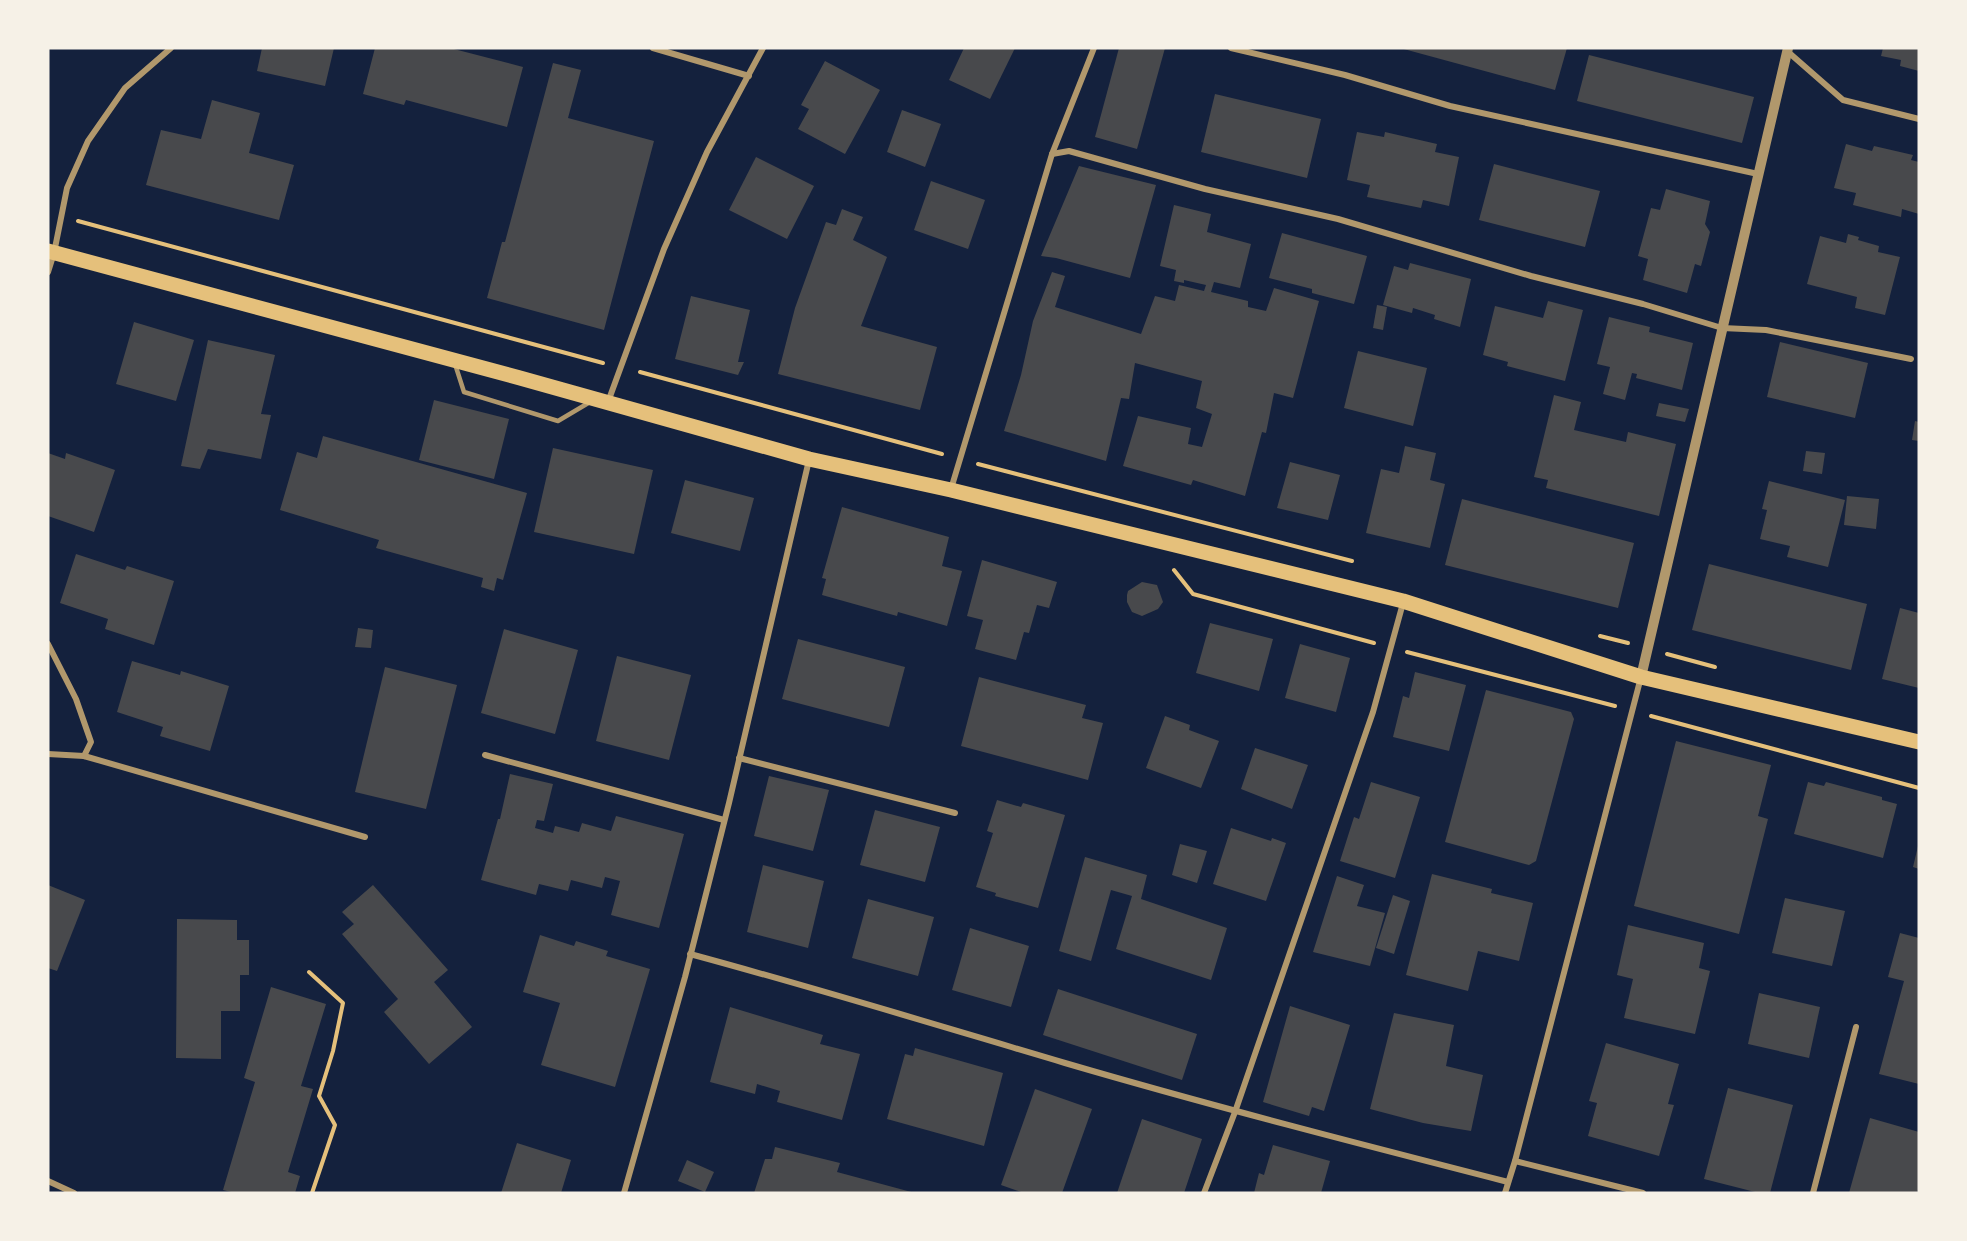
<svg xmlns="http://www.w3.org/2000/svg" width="1967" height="1241" viewBox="0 0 1967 1241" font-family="'PT Sans',sans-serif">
  <rect width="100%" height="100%" fill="#14213d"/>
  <g fill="#48494c">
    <path d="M262,48H334L325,86L257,71Z"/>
    <path d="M375,48H450L523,67L507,127L406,100L404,105L363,94Z"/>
    <path d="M964,48H1015L990,99L949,80Z"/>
    <path d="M1119,48H1165L1137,149L1095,137Z"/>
    <path d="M1400,48H1567L1555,90Z"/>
    <path d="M1883,48H1919V71L1900,66L1901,60L1881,56Z"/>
    <path d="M1589,55L1754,97L1742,143L1577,101Z"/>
    <path d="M825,61L880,90L845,154L798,129L809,109L801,105Z"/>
    <path d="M553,63L581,70L568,118L654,141L604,330L487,298L502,242H505Z"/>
    <path d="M1215,94L1321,119L1307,178L1201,152Z"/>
    <path d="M212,100L260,113L249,153L294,165L279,220L146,185L161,130L201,139Z"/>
    <path d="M902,110L941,124L925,167L887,152Z"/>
    <path d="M1357,132L1384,137L1385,132L1437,144L1435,152L1459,157L1449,206L1423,200L1421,208L1367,197L1370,185L1347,180Z"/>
    <path d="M1846,144L1872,151L1874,146L1913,155L1911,160L1919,162V214L1902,209L1901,217L1853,205L1856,193L1834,188Z"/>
    <path d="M756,157L814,186L787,239L729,210Z"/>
    <path d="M1494,164L1600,191L1585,247L1479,220Z"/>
    <path d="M1079,166L1156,185L1130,278L1056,258L1041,256Z"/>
    <path d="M931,181L985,200L968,249L914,230Z"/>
    <path d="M1666,189L1710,201L1705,224L1710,232L1701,266L1695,264L1687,293L1643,280L1648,259L1638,256L1651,208L1660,210Z"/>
    <path d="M1174,205L1211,214L1207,232L1251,244L1240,288L1214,282L1211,292L1248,301V307L1266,311L1274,288L1319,301L1293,398L1274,393L1266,433L1262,432L1245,496L1193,480L1191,485L1123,466L1138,416L1191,428L1188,444L1202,447L1212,414L1196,408L1202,381L1135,363L1129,399L1121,398L1106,461L1004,431L1021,375L1033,321L1052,272L1065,276L1055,307L1141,334L1155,296L1175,301L1179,285L1204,291L1206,285L1184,280V283L1174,281L1176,270L1160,266Z"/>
    <path d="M842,209L863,217L853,240L887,257L861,326L937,347L920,410L778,374L795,308L826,222L836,225Z"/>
    <path d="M1282,233L1367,256L1354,304L1312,293V289L1269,278Z"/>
    <path d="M1848,234L1859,237L1858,240L1879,246L1878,252L1900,257L1885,315L1855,308L1857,297L1807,284L1820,236L1846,243Z"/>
    <path d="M1410,263L1471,279L1460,327L1434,319L1435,315L1413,308L1412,313L1383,305L1394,266L1408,270Z"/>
    <path d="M691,296L750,310L738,362H744L738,375L675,359Z"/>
    <path d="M1548,301L1583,310L1565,381L1507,366L1508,362L1483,355L1495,306L1543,318Z"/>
    <path d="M1377,305L1387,307L1383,330L1373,328Z"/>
    <path d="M1609,317L1650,327L1649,332L1693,343L1682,390L1636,378L1637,374L1632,373L1625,400L1603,394L1610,367L1597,364Z"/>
    <path d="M134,322L194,340L176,401L116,384Z"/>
    <path d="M208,340L275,355L261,414L271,415L261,459L208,449L200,469L181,466Z"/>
    <path d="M1780,342L1868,363L1855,418L1767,397Z"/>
    <path d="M1358,351L1427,368L1413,426L1344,408Z"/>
    <path d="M1554,395L1581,402L1574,430L1626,442L1628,432L1676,444L1659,516L1546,488L1548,480L1534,477Z"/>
    <path d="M434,400L509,419L494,479L419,460Z"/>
    <path d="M1659,403L1689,409L1685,422L1656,416Z"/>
    <path d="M1915,421L1919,422V441L1912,440Z"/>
    <path d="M323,436L527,493L503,580L497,578L494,591L481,587L483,578L376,548L379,540L280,510L297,452L317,458Z"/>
    <path d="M1405,446L1436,453L1430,480L1445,484L1430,548L1366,533L1381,469L1399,473Z"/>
    <path d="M553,448L653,470L634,554L534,532Z"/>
    <path d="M1806,451L1825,453L1822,474L1803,471Z"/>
    <path d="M48,453L65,459L66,453L115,470L94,532L48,516Z"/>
    <path d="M1290,462L1340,475L1328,520L1277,508Z"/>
    <path d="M685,480L754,498L740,551L671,533Z"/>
    <path d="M1769,481L1845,500L1828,567L1787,557L1790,546L1760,539L1767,510L1762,509Z"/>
    <path d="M1847,496L1879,499L1876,529L1844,525Z"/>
    <path d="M1462,499L1634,543L1618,608L1445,565Z"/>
    <path d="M842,507L949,537L942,566L962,571L947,626L898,612L897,616L822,595L826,579L822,578Z"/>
    <path d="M76,554L125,570L127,566L174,581L154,645L105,629L108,619L60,603Z"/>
    <path d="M982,560L1057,582L1049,608L1037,605L1029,633L1024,632L1016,660L975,649L983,620L967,616Z"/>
    <path d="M1709,564L1867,604L1851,670L1692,630Z"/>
    <path d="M1142,582L1157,585L1163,602L1158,609L1142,616L1132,612L1127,602V595L1128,591Z"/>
    <path d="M1900,608L1919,613V688L1882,679Z"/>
    <path d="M1210,623L1273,639L1259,691L1196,673Z"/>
    <path d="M358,628L373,630L371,648L355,647Z"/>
    <path d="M504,629L578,650L555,734L481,713Z"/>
    <path d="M798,639L905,667L889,727L782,699Z"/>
    <path d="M1300,644L1350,658L1336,712L1285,698Z"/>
    <path d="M617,656L691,675L669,760L596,741Z"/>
    <path d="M132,661L180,675L181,671L229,686L210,751L160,736L163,727L117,712Z"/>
    <path d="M385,667L457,685L426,809L355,792Z"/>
    <path d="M1415,672L1466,685L1449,751L1393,737L1403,696L1409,698Z"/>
    <path d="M979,677L1086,705L1082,718L1103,723L1088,780L961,746Z"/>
    <path d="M1486,690L1571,712L1574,719L1536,861L1529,865L1445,842Z"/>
    <path d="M1165,716L1190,725L1189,730L1219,741L1201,788L1146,768Z"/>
    <path d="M1676,741L1771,765L1758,816L1768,819L1739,934L1634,906Z"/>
    <path d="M1255,748L1308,765L1292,809L1241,789Z"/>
    <path d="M510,774L553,784L544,821L537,820L535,828L553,833L555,826L579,832L582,823L611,831L616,816L684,834L659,928L611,915L620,881L605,877L602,888L571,880L568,891L539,884L536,895L481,880L498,819H500Z"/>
    <path d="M769,776L829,790L813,851L754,836Z"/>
    <path d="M1371,782L1420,797L1395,878L1340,861L1354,817L1359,819Z"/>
    <path d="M1808,782L1824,786L1826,782L1882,797V800L1897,804L1883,858L1794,834Z"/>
    <path d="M997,800L1021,807L1023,803L1065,815L1038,908L995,896L996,893L976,887L993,833L987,831Z"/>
    <path d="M875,810L940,827L925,882L860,865Z"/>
    <path d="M1231,828L1271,841L1272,838L1286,843L1266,901L1213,884Z"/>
    <path d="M1180,844L1207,851L1197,883L1172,875Z"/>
    <path d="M1918,846H1919V869L1913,867Z"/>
    <path d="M1085,857L1147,875L1141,899L1227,928L1211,980L1116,949L1132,896L1111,890L1091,961L1059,951Z"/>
    <path d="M763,865L824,881L808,948L747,932Z"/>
    <path d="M1432,874L1492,889L1491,893L1533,903L1519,961L1478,951L1468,991L1406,975Z"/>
    <path d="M1337,876L1364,885L1357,906L1385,913L1370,966L1313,952Z"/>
    <path d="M48,885L85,900L57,971L48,968Z"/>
    <path d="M373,885L448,970L434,982L472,1027L429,1064L384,1012L398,999L342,934L354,924L342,912Z"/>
    <path d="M1393,895L1410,901L1394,954L1376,948Z"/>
    <path d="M1785,898L1845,911L1832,966L1772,953Z"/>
    <path d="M868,899L934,917L918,976L852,958Z"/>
    <path d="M177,919L237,920V940H249V975H240V1011H221V1059L176,1058Z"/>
    <path d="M1628,925L1704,943L1699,968L1710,971L1695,1034L1624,1018L1633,979L1617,975Z"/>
    <path d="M970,928L1029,946L1011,1007L952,990Z"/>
    <path d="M1900,933L1919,938V1084L1879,1074L1904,981L1888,977Z"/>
    <path d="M540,935L574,946L576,941L608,951L606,956L650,969L615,1087L541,1065L560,1003L523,992Z"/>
    <path d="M271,987L326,1004L301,1086L313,1089L288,1172L300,1176L295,1193H235L223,1190L255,1082L244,1078Z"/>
    <path d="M1058,989L1197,1034L1182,1080L1043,1035Z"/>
    <path d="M1759,993L1820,1007L1809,1058L1748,1044Z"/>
    <path d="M1290,1006L1350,1025L1324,1111L1312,1107L1309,1116L1263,1102Z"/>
    <path d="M730,1007L823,1035L820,1044L860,1054L842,1120L777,1102L780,1091L757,1084L755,1094L710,1082Z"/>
    <path d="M1394,1013L1454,1025L1446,1066L1483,1075L1471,1131L1423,1123L1370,1109Z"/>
    <path d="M1606,1043L1679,1064L1668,1104L1674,1105L1659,1156L1588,1136L1597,1103L1589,1101Z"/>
    <path d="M915,1048L1003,1073L984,1146L887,1119L905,1054L913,1056Z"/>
    <path d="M1728,1088L1793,1105L1770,1193H1759L1704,1179Z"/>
    <path d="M1035,1089L1092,1109L1062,1193H1024L1001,1185Z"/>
    <path d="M1870,1118L1919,1132V1186L1917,1193H1849Z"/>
    <path d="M1142,1119L1202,1139L1184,1193H1117Z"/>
    <path d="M517,1143L571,1160L561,1193H501Z"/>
    <path d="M1273,1145L1330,1161L1321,1193H1254L1259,1173L1264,1175Z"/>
    <path d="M775,1147L840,1163L837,1172L915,1193H754L765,1159H772Z"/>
    <path d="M687,1160L714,1172L705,1192L678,1181Z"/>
  </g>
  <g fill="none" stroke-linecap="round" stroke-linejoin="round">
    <g stroke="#e5c07b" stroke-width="4">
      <path d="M78,221L603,363"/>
      <path d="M640,372L942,454"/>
      <path d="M978,464L1352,561"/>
      <path d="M1174,570L1193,594L1374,643"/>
      <path d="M1600,636L1628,643"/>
      <path d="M1407,652L1615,706"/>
      <path d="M1667,654L1715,667"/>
      <path d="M1651,716L1919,788"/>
      <path d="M309,972L343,1003L333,1051L319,1096L335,1125L312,1193"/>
    </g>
    <path stroke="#b1986c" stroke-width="4.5" d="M455,364L464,392L558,421L590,402"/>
    <g stroke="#b1986c" stroke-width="6">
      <path d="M653,48L749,76"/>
      <path d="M1231,48L1345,75L1450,106L1758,174"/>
      <path d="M1787,51L1843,100L1919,119"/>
      <path d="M1052,154L1069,151L1205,189L1338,219L1531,276L1643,304L1722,328L1766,330L1911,359"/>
      <path d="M48,272L54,253L67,188L88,141L125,88L171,48"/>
      <path d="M608,402L664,249L707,152L763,48"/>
      <path d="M951,489L1052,154L1094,48"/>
      <path d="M48,644L76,699L91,742L84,756"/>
      <path d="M48,754L84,756L365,837"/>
      <path d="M485,755L724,820"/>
      <path d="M739,758L955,813"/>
      <path d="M690,954C816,988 940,1026 1065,1063C1212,1106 1360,1144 1508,1182"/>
      <path d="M1515,1161L1643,1193"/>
      <path d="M48,1181L74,1193"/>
      <path d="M624,1193L685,977L729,803L809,460"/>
      <path d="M1204,1193L1235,1112L1373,712L1403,603"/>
      <path d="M1505,1193L1515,1161L1641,677"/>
      <path d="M1813,1193L1856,1027"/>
    </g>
    <path stroke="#b1986c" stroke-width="10" d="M1641,677L1788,48"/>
    <path stroke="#e5c07b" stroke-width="15" d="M48,251L520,378L809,459L951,490L1403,601L1641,677L1919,742"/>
  </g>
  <rect width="1967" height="1241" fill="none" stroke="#f6f1e7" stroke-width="99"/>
</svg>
